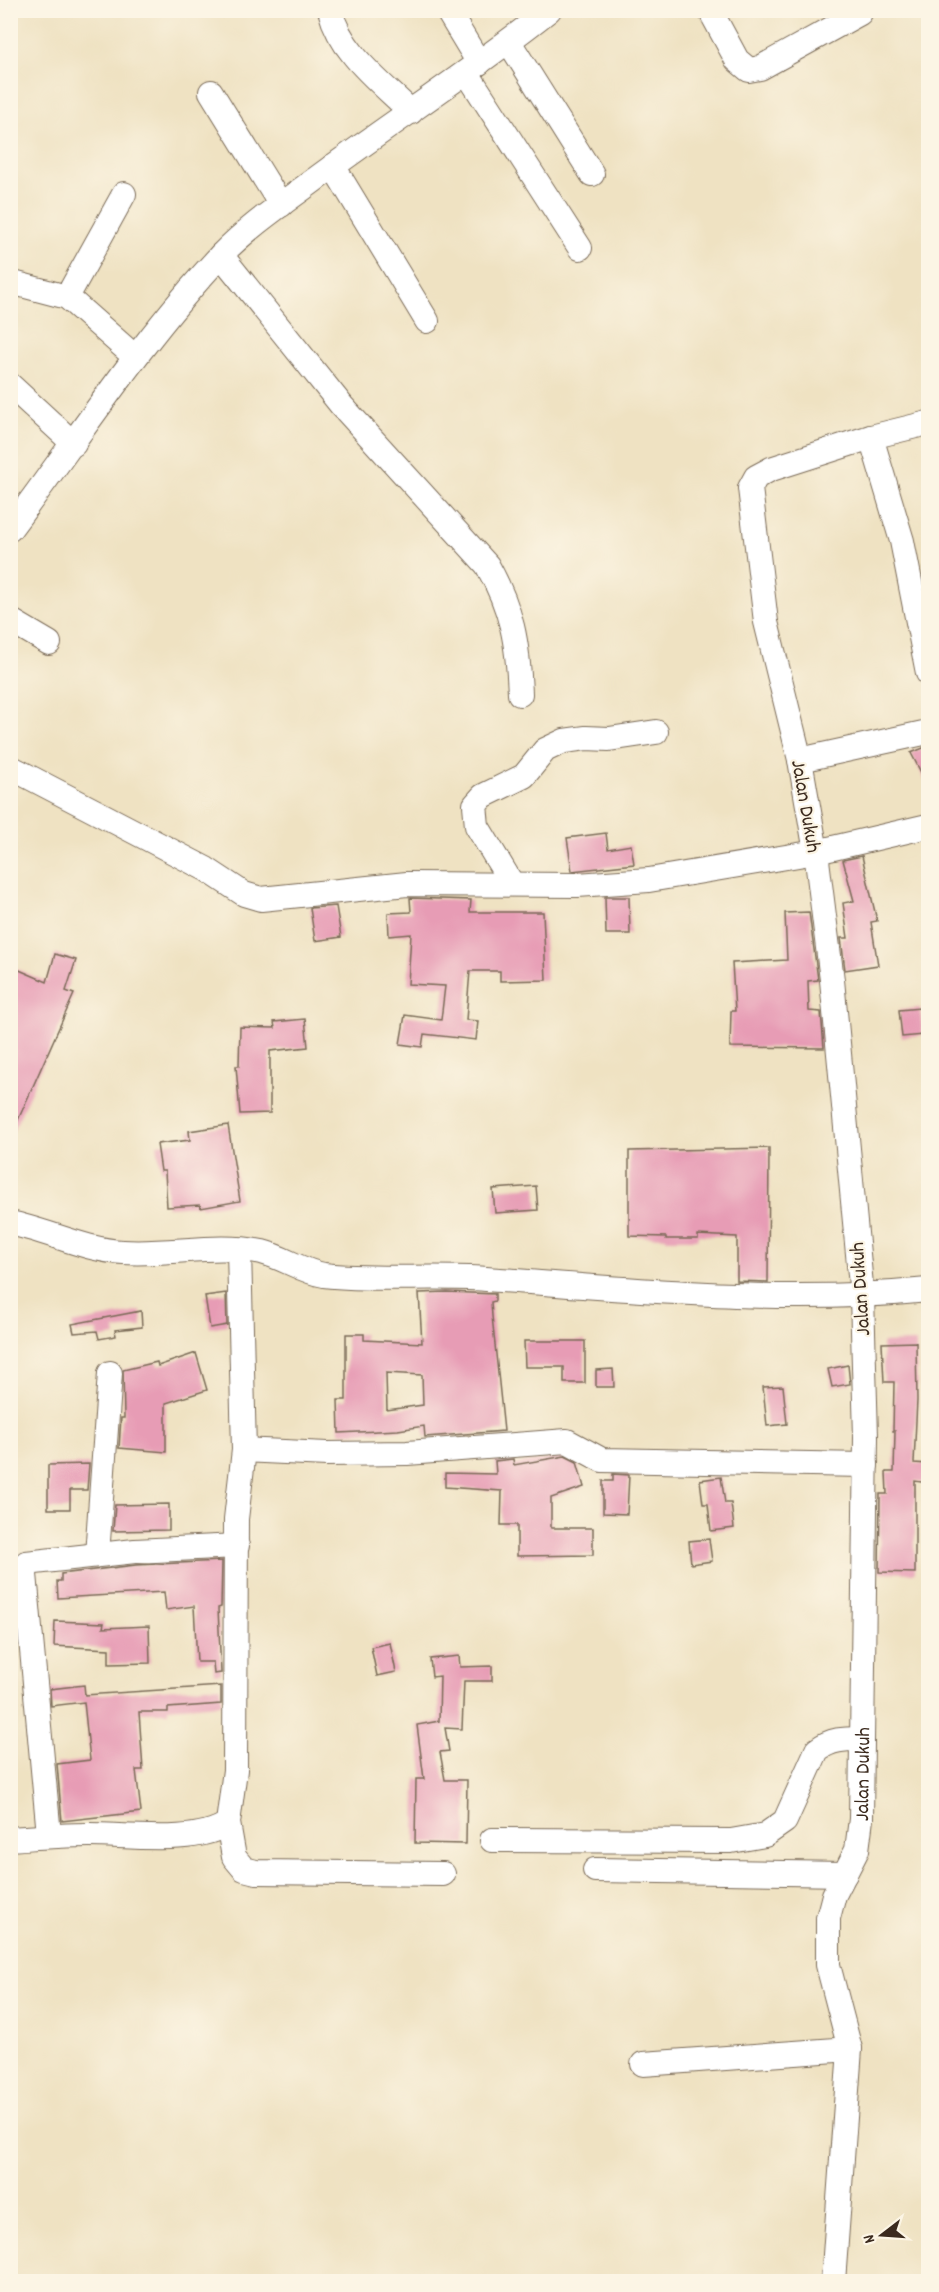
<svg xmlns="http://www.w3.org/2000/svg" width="939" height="2292" viewBox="0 0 939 2292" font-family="Dekko,sans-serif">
  <rect width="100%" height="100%" fill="#fcf5e5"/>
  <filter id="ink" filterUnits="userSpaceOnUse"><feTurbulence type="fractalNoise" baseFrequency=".0167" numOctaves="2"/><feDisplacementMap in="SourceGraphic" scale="12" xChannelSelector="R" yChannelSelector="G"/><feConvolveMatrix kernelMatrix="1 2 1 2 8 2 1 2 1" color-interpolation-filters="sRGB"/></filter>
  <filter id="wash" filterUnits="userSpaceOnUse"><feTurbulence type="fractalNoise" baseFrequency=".008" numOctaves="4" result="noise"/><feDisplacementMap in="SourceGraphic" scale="24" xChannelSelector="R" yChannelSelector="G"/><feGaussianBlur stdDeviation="1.35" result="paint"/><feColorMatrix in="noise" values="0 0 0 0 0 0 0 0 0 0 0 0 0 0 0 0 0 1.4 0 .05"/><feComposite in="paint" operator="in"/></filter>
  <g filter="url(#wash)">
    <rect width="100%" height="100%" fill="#efe2c2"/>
    <g id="blocks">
      <g fill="#e79cb5" fill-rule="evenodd">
        <path d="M928,746V786L911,753Z"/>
        <path d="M606,833L608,849L631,845L634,864L572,871L567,838Z"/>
        <path d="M862,856L877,921L871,922L878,965L845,970L841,938H848L843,903L854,901L843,860Z"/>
        <path d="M605,897H629L630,934H606Z"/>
        <path d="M410,898L471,900L470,912H543L546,980L500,981V971H470L466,1020L478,1021L476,1040L424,1034L422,1047L400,1044L405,1015L441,1020L445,986L408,984L411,934L389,936L388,913L411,912Z"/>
        <path d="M336,906L341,937L315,941L310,908Z"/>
        <path d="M809,912L818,980L808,981L809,1011L821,1012L824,1048L730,1047L731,1011H735L732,963L787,960L785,913Z"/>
        <path d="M55,954L76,960L66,991L74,994L10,1138V966L47,982Z"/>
        <path d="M920,1008L923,1035L902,1037L899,1010Z"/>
        <path d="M305,1019L308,1047L270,1051V1113L240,1114L236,1066H239L240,1027L275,1028L274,1022Z"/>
        <path d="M228,1125L240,1201L201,1208L200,1205L167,1207L165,1171H161L157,1144L190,1140L189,1131Z"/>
        <path d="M769,1148L768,1282L737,1281V1237L698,1235V1239H666V1237L629,1236V1151Z"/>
        <path d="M536,1186L538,1210L495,1213L493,1189Z"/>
        <path d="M447,1292L495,1294V1301L491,1302L492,1316L504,1431L425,1437L424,1426L398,1430L339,1433L338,1400H346V1334H364V1340L422,1343L419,1293ZM386,1373L422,1375L423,1405L387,1410Z"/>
        <path d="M226,1293L227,1325L210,1328L205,1296Z"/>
        <path d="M141,1311L142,1327L115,1330L116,1336L99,1339L97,1331L74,1333L72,1324Z"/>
        <path d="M524,1341H585V1383H564V1367H525Z"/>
        <path d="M916,1342L917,1400L914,1463L928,1464V1483L915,1481V1573L879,1572L880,1494H887L886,1472H894L895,1431H893L894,1382H884L882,1343Z"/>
        <path d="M196,1353L207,1390L166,1403V1452L119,1448L121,1418H124L123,1370L157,1362L158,1366Z"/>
        <path d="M848,1365L850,1384L832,1387L828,1369Z"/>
        <path d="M613,1369L614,1387H596V1370Z"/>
        <path d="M783,1386L787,1424L767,1426L763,1387Z"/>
        <path d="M565,1456L577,1462L584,1487L551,1498V1528H593V1555L517,1556V1525H501L502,1491L445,1487V1473L496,1474L495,1461L513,1459L514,1465Z"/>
        <path d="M89,1464L87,1490H70V1509H48V1465Z"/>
        <path d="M613,1474L629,1475L627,1514L603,1513V1481H613Z"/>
        <path d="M721,1477L725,1503H731L734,1528L711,1531L708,1504H703L700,1480Z"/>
        <path d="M169,1504V1530L113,1531L115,1505Z"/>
        <path d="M709,1539L712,1561L691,1564L689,1541Z"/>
        <path d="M222,1561L221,1607L218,1608L221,1673L214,1674L213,1662H197L194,1606L166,1610L164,1592L58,1598L57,1581H61V1574L136,1565Z"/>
        <path d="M55,1621L104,1623L103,1628L149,1626L150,1663L109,1664V1649L54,1646Z"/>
        <path d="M390,1643L396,1672L377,1676L371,1647Z"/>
        <path d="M459,1656L460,1667L492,1666V1681H464L462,1729L445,1728L449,1751L440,1752L445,1780H467L466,1844L415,1843L416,1779H424L417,1725L439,1721L440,1676L432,1677L430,1659Z"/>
        <path d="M84,1685L85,1695L221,1686V1704L168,1708V1712H139L143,1770H136L141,1812L62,1821L57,1764L90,1760L84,1702L51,1706L50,1689Z"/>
      </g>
    </g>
  </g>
  <g filter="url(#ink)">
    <use href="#blocks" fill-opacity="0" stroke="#7a6a57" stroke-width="1.5"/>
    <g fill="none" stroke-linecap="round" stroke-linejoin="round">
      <defs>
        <g id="minor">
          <path d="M330,10C341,54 381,82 411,112"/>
          <path d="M447,10L479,63"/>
          <path d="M710,10L737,60L749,70L760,68L860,13"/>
          <path d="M509,42L592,174"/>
          <path d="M467,73L580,248"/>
          <path d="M211,92L281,205"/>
          <path d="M333,166L427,321"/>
          <path d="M221,255L342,406L487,565C512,609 518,643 520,694"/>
          <path d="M10,282L67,297L135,357"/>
          <path d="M67,297L124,194"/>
          <path d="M10,385L74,444"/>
          <path d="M871,437L902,541L928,673"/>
          <path d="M10,529C79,437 142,339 221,255C248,227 282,204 313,181C391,123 472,71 549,10"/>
          <path d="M10,620L49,643"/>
          <path d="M800,760L928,732"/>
          <path d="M10,767L206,869L244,894L261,899L407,884L577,885L649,880L816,852L928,826"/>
          <path d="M512,884L477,826L475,805L483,796L524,776L545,750L564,741L586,738L609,739L656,732"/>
          <path d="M10,1223C48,1231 85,1250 123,1252C170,1255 216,1243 262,1252C283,1257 303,1272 324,1275C378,1281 432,1275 486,1279C633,1289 782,1305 928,1290"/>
          <path d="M239,1250L244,1450L236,1519L235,1770L228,1823L234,1857L244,1869L256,1872L443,1874"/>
          <path d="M244,1450L327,1454L407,1453L567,1441L602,1460L866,1465"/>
          <path d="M97,1555L110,1373"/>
          <path d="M49,1835L25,1574L26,1563L135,1551L237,1546"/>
          <path d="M10,1839C37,1837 63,1835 90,1835C128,1835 197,1845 228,1823"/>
          <path d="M492,1840L731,1841L765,1835L785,1821L817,1750C831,1739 844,1739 861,1739"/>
          <path d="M595,1870L845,1874"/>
          <path d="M643,2064L850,2049"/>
          <path id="s1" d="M833,2282L850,2049L828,1965V1918L834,1895L857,1850L861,1819L866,1437L862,1296L832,980L816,852L800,760L766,622L750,488L756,477L771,469L871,437L928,423"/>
        </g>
      </defs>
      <use href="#minor" stroke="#7a6a57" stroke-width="26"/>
      <use href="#minor" stroke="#fff" stroke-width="24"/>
    </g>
  </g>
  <g text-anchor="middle" stroke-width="4.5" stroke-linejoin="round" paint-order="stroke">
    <g font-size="21" fill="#3b2a1e" stroke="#fcf5e5">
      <text transform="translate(807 806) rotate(80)" y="7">Jalan Dukuh</text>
      <text transform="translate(859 1289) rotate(-94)" y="7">Jalan Dukuh</text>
      <text dy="7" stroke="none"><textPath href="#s1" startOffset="518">Jalan Dukuh</textPath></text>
    </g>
  </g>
  <rect width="939" height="2292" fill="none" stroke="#fcf5e5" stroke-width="36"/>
  <g transform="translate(882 2235) rotate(253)" stroke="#fcf5e5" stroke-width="4.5" paint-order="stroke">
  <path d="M0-4.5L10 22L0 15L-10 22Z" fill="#3b2a1e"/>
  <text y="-9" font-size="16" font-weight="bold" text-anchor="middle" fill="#3b2a1e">N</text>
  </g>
</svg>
